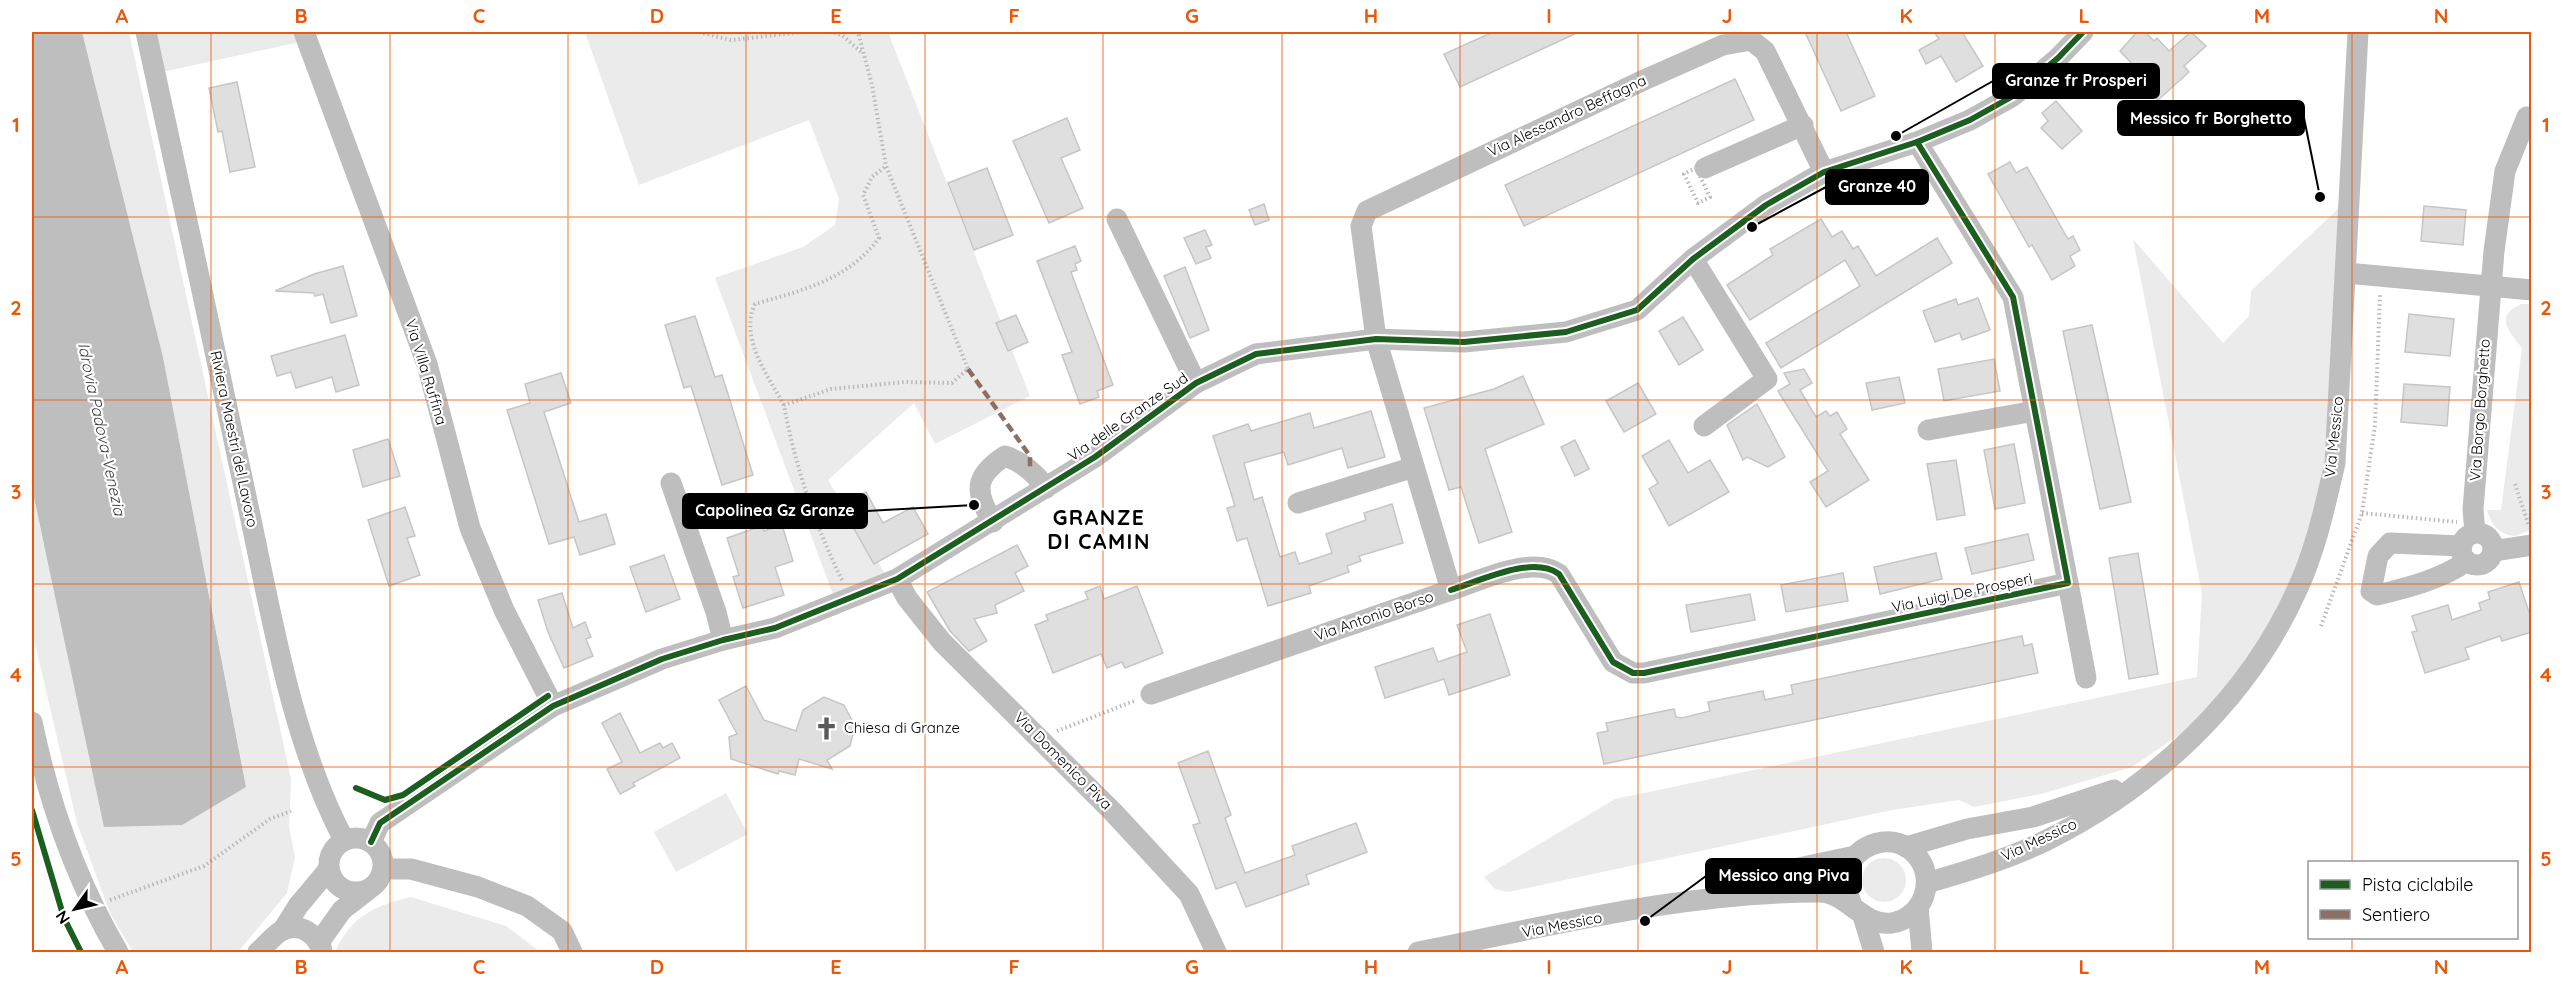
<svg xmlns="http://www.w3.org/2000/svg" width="2563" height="984" viewBox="0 0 2563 984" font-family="Quicksand,sans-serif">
  <rect width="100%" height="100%" fill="#fff"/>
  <g fill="#ebebeb">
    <path d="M82,32H129L291,779L289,827L295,857L287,893L238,952H133L110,913L77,823L32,631V488L44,545L246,786L163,357Z"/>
    <path d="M156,32H327L300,42L158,73Z"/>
    <path d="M585,32H888L1030,396L935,444L914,403L828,480L890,582L835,600L715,278L803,247L835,225L839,199L809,120L639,185Z"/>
    <path d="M2357,191L2339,463L2302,595L2235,697L2132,767L2041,794L1974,807L1959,800L1892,810L1509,892L1495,889L1484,877L1615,799L2197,677L2202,594L2133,239L2223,343L2249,316L2251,291Z"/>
    <path d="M2521,304H2532V530L2514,536C2499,534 2491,525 2487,510H2501L2522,348C2510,332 2493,317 2521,304Z"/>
    <path d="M726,793L748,834L676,872L654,832Z"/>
    <circle cx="1884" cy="880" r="22"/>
    <path d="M411,897L506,926L540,952H335C351,916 374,906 411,897Z"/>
  </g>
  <path fill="#bebebe" d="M32,32H82L163,357L246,787L182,825L104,827L32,488Z"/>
  <g fill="#dfdfdf" stroke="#c6c6c6" stroke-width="1.5">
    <path d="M1493,32H1579L1460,87L1444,54Z"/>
    <path d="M1805,32H1846L1875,96L1841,111Z"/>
    <path d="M1934,32H1962L1983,66L1956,82L1941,56L1926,64L1919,50L1939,39Z"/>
    <path d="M2137,32H2145L2154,41L2157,38L2169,51L2191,32L2206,46L2184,66L2189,72L2158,100L2141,82L2145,78L2120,51Z"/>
    <path d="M1735,79L1754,120L1524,226L1505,185Z"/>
    <path d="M237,82L255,167L230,172L222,131L218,132L209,88Z"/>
    <path d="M2056,101L2082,131L2062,149L2041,128L2048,121L2042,113Z"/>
    <path d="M1067,118L1080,150L1061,158L1083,208L1049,223L1013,141Z"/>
    <path d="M2010,162L2016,173L2027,167L2068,239L2073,236L2080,250L2070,256L2075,266L2052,280L2032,245L2029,247L1988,174Z"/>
    <path d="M987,168L1013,235L974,250L948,183Z"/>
    <path d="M1264,204L1269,220L1255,225L1249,210Z"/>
    <path d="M2424,206L2466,210L2463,245L2421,241Z"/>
    <path d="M1821,219L1832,237L1842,231L1853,249L1858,246L1876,276L1937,238L1952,263L1781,368L1766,343L1860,286L1845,260L1750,320L1727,285L1773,255L1770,249Z"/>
    <path d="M1205,230L1212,245L1206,247L1211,258L1196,264L1184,238Z"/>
    <path d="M1075,246L1081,261L1075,264L1077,270L1071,272L1113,385L1097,391L1099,397L1080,404L1062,355L1072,352L1037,261Z"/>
    <path d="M343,266L357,316L331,323L323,294L315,296L314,293L275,291L314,274Z"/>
    <path d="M1185,267L1209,330L1190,338L1164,276Z"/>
    <path d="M1978,298L1990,330L1962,340L1960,333L1935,342L1923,311L1956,299L1958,305Z"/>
    <path d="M2409,314L2454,319L2450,356L2405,352Z"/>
    <path d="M1016,315L1028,342L1008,351L996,323Z"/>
    <path d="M695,316L715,377L722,375L753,475L722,485L691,386L684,388L665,325Z"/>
    <path d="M1683,317L1703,350L1679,365L1659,331Z"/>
    <path d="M2092,325L2131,502L2100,509L2063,331Z"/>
    <path d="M345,335L359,385L336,392L332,377L296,388L291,372L277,376L271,356Z"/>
    <path d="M1994,359L2000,391L1944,401L1938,369Z"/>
    <path d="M1804,369L1812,383L1800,390L1816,417L1826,411L1830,416L1837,412L1847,429L1840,434L1869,480L1826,507L1810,482L1828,471L1778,391L1790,384L1784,373Z"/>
    <path d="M561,373L571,403L544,412L579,522L606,514L615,544L580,555L574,537L549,544L507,410L530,403L525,384Z"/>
    <path d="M1523,376L1544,424L1485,449L1512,532L1479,543L1461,487L1449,490L1424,408L1494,389Z"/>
    <path d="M1899,377L1905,403L1872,410L1866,383Z"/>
    <path d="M1638,383L1656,414L1624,432L1606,401Z"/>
    <path d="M2404,384L2450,387L2447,426L2401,422Z"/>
    <path d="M1757,404L1785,457L1768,467L1747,457L1743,460L1727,425Z"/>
    <path d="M1371,411L1385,457L1348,468L1342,448L1288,465L1284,452L1244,463L1254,500L1262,497L1280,557L1295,552L1299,564L1332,553L1326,534L1366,520L1364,513L1392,504L1403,543L1359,556L1361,561L1347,566L1349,572L1309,586L1311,593L1268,606L1247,538L1237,541L1227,508L1235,506L1213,436L1248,424L1251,431L1310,413L1314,428Z"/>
    <path d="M388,439L400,476L363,487L353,450Z"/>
    <path d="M1575,440L1589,469L1575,476L1561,447Z"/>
    <path d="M1669,440L1688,473L1710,460L1729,492L1669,526L1649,489L1658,483L1642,456Z"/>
    <path d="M2014,444L2025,503L1995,509L1984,450Z"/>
    <path d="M1956,460L1965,515L1937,520L1927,464Z"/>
    <path d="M866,492L883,523L913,507L928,534L874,564L841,506Z"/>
    <path d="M405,507L415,536L407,538L420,575L389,586L368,520Z"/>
    <path d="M782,525L793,561L775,567L784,595L743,608L733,577L739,575L727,538L762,526L764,531Z"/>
    <path d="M2028,534L2034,560L1972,574L1965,548Z"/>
    <path d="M1017,545L1028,566L1015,573L1024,591L995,605L997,613L974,619L987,641L969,651L950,631L927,592Z"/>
    <path d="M1936,553L1942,579L1880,594L1874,567Z"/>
    <path d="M2138,553L2158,674L2129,679L2109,558Z"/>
    <path d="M664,555L680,599L646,612L630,567Z"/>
    <path d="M1843,573L1848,601L1786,612L1781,585Z"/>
    <path d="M2519,582L2532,621V632L2502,641L2500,636L2465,648L2469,659L2425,673L2412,632L2417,631L2412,616L2448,605L2452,620L2481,610L2479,603L2490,599L2488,592Z"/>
    <path d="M1100,586L1104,599L1137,586L1163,653L1125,668L1122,662L1107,668L1101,654L1053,673L1035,625L1048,620L1046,615L1088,599L1085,592Z"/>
    <path d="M562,593L573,628L585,622L591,637L586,639L593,656L564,668L548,632L538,600Z"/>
    <path d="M1750,594L1755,620L1691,632L1686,605Z"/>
    <path d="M1490,614L1510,675L1449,695L1444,679L1385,698L1375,667L1433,648L1438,662L1467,652L1457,625Z"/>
    <path d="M2022,636L2024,646L2032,644L2038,673L1604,764L1597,733L1608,731L1606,723L1674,709L1676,717L1682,718L1710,711L1708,702L1763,691L1765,700L1793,694L1791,685Z"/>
    <path d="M746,686L764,720L796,731L803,710L824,697L844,705L855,726L850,746L827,760L832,769L799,759L795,775L779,771L778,774L731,759L729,737L737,734L719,700Z"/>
    <path d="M620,713L640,753L660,743L663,748L672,743L680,758L633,783L635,786L620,794L607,769L622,762L602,723Z"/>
    <path d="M1208,751L1231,815L1225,818L1245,873L1295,855L1292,846L1356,823L1367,852L1306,875L1309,884L1246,907L1236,882L1216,889L1193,825L1200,823L1178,763Z"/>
  </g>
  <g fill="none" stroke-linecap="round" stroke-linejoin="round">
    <g stroke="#b9b9b9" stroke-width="4" stroke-dasharray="1.5 3" stroke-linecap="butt">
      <path d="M699,32L731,40L804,32"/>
      <path d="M830,32L842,35L861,52"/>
      <path d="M1696,168L1710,197L1698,203L1684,174Z"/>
      <path d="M784,405C768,376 739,338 755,304C803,290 848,280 879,238L863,195L872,177L886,166"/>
      <path d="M2515,484L2529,526"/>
      <path d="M2362,513L2457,522"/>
      <path d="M842,580C815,525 795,466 784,405L831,389L905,382L952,383L968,369L886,166L872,85L858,32"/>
      <path d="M2321,626L2362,513L2375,425L2380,295"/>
      <path d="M1057,731L1134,701"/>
      <path d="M110,900L204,866L270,819L291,811"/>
    </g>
    <g stroke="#bebebe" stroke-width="21">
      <path d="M146,32C180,188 214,345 247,501C271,612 291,740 344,840"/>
      <path d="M304,32L427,364L470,528L504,610L553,706"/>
      <path d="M1705,168L1803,125"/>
      <path d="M1117,219L1196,383"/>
      <path d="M1693,259L1767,379L1704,426"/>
      <path d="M2346,273L2532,290"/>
      <path d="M1928,430L2035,411"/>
      <path d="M671,483L716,612L723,640"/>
      <path d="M1298,503L1414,467"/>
      <path d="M993,522C974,492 974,476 1005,456C1023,462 1035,473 1046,488"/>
      <path d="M2475,533L2473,509L2494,251L2505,171L2527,117"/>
      <circle cx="2477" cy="549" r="16"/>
      <path d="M2462,546L2390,543L2378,556L2371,591L2377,595C2407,588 2442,579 2467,561"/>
      <path d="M2493,551L2532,545"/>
      <path d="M897,579L907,598L942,642L1113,812L1189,894L1216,952"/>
      <path d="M2068,583L2086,678"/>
      <path d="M1451,590C1482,580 1532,555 1559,574L1613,662L1633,673H1644L2068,583L2013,297L1917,142"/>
      <path d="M1151,694L1451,590L1376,339L1361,226L1367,211L1644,80L1723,45L1751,40L1765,51L1824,172"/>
      <path d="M32,722C49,804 76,880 118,952"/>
      <circle cx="356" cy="865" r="27"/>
      <path d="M371,842L380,823L553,706L662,659L723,640L775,628L897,579L1095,457L1196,383L1256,354L1376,339L1464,342L1566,332L1637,310L1693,259L1766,205L1824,172L1917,142L1970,120L2013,96L2058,58L2083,32"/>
      <path d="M1906,847L1967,829L2033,817L2114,790"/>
      <path d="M383,869H411L478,887L527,906L562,931L572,952"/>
      <path d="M1927,883C1967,871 2009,859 2047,840C2154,787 2248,699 2297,590C2316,549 2325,506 2335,463L2358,32"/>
      <path d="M1734,889L1794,869L1855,856"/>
      <path d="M1918,907L1922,952"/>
      <path d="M1863,916L1874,952"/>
      <path d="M283,930L298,906L329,869"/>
      <path d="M258,952C266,946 274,934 283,930C301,922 318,935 322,952"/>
      <path d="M322,952L320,941L342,910L368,890"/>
      <path d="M1418,952C1550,926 1684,892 1818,892C1847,891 1862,927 1892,923C1923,918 1937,880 1917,856C1897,830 1853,842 1846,874C1844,885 1848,894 1852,905"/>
    </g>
    <path stroke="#8d6e63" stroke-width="4.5" stroke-dasharray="9 4.5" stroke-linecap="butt" d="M968,369L1030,456V470"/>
    <defs>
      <g id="cycleway">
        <path d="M1451,590C1482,580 1532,555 1559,574L1613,662L1633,673H1644L2068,583L2013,297L1917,142"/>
        <path d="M356,788L385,800L403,795L548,696"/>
        <path d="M32,810L64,918L81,952"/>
        <path d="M371,842L380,823L553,706L662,659L723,640L775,628L897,579L1095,457L1196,383L1256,354L1376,339L1464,342L1566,332L1637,310L1693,259L1766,205L1824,172L1917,142L1970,120L2013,96L2058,58L2083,32"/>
      </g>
    </defs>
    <use href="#cycleway" stroke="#fff" stroke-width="10"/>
    <use href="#cycleway" stroke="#1b5e20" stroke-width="6"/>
  </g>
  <path fill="none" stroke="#e8590c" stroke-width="1.5" stroke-opacity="0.55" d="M211,32V952M390,32V952M568,32V952M746,32V952M925,32V952M1103,32V952M1282,32V952M1460,32V952M1638,32V952M1817,32V952M1995,32V952M2173,32V952M2352,32V862M32,217H2532M32,400H2532M32,584H2532M32,767H2532M2352,938V952"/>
  <defs>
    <symbol id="church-bare" viewBox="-9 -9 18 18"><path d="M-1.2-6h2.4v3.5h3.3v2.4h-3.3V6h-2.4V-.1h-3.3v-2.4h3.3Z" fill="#595959" stroke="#fff" stroke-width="2.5" paint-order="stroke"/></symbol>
  </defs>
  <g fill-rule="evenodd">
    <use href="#church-bare" x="810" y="712" width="33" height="33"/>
  </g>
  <g text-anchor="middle" stroke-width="4.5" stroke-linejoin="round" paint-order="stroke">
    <g font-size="15" fill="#000" stroke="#fff">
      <text transform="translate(1567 116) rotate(-25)" y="5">Via Alessandro Beffagna</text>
      <text transform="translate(426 372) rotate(73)" y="5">Via Villa Ruffina</text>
      <text transform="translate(2480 410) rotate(-86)" y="5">Via Borgo Borghetto</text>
      <text transform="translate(1128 417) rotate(-35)" y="5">Via delle Granze Sud</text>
      <text transform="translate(2334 437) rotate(-84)" y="5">Via Messico</text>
      <text transform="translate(234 439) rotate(78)" y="5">Riviera Maestri del Lavoro</text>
      <text transform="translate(1962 593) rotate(-12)" y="5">Via Luigi De Prosperi</text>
      <text transform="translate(1374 616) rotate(-19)" y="5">Via Antonio Borso</text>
      <text transform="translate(1063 761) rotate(45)" y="5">Via Domenico Piva</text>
      <text transform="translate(2039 840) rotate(-25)" y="5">Via Messico</text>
      <text transform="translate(1562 925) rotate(-11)" y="5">Via Messico</text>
    </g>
    <g font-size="15" fill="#000" stroke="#fff" text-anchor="start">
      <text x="844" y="733">Chiesa di Granze</text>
    </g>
    <g font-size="16" font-style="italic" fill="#434343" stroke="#fff">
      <text transform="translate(102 429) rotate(78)" y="6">Idrovia Padova-Venezia</text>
    </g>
    <g font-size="21" font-weight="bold" letter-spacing="1.5" fill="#000" stroke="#fff">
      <text x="1099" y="525">GRANZE<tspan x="1099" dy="24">DI CAMIN</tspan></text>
    </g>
  </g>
  <path fill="none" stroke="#000" stroke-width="2" d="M1896 136L1993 81M2320 197L2304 118M1752 227L1826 187M974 505L867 511M1645 921L1706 876"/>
  <g fill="#000" stroke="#fff" stroke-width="2">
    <circle cx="1896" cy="136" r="6"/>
    <circle cx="2320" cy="197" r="6"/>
    <circle cx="1752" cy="227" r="6"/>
    <circle cx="974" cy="505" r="6"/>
    <circle cx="1645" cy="921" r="6"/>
  </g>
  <g fill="#000" stroke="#000" stroke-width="2">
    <rect x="1993" y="64" width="166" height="34" rx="6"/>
    <rect x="2118" y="101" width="186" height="34" rx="6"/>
    <rect x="1826" y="170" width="102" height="34" rx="6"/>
    <rect x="683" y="494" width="184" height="34" rx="6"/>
    <rect x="1706" y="859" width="155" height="34" rx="6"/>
  </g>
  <g font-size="16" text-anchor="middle" font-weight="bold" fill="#fff">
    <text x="2076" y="86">Granze fr Prosperi</text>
    <text x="2211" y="124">Messico fr Borghetto</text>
    <text x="1877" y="192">Granze 40</text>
    <text x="775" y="516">Capolinea Gz Granze</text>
    <text x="1784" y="881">Messico ang Piva</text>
  </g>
  <rect width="2563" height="984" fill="none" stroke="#ffffff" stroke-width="66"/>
  <rect x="2308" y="861" width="210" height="78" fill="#ffffff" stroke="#999999" stroke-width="1.5"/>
  <rect x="2320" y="880" width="30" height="9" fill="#1b5e20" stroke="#999999" stroke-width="1.5"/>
  <text x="2362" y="891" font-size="18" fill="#000000">Pista ciclabile</text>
  <rect x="2320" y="910" width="30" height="9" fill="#8d6e63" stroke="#999999" stroke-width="1.5"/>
  <text x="2362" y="921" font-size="18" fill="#000000">Sentiero</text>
  <g transform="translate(75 909) rotate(236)" stroke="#ffffff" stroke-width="4.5" paint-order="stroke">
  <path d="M0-4.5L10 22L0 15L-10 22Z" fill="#000000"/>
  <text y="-9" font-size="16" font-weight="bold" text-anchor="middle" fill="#000000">N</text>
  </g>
  <rect x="33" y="33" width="2497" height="918" fill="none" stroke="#e8590c" stroke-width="2"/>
  <g font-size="20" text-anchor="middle" font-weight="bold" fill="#e8590c">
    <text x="122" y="23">A</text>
    <text x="301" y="23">B</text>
    <text x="479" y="23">C</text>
    <text x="657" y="23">D</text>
    <text x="836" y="23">E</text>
    <text x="1014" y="23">F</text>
    <text x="1192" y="23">G</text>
    <text x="1371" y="23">H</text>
    <text x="1549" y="23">I</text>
    <text x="1727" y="23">J</text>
    <text x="1906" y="23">K</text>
    <text x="2084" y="23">L</text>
    <text x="2262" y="23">M</text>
    <text x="2441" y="23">N</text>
    <text x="16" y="132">1</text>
    <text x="2546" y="132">1</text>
    <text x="16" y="315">2</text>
    <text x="2546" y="315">2</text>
    <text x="16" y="499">3</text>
    <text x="2546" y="499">3</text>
    <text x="16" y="682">4</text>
    <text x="2546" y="682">4</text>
    <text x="16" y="866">5</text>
    <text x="2546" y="866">5</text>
    <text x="122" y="974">A</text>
    <text x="301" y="974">B</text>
    <text x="479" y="974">C</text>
    <text x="657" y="974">D</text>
    <text x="836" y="974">E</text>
    <text x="1014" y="974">F</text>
    <text x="1192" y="974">G</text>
    <text x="1371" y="974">H</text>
    <text x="1549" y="974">I</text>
    <text x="1727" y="974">J</text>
    <text x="1906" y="974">K</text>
    <text x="2084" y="974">L</text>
    <text x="2262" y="974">M</text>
    <text x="2441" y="974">N</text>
  </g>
</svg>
